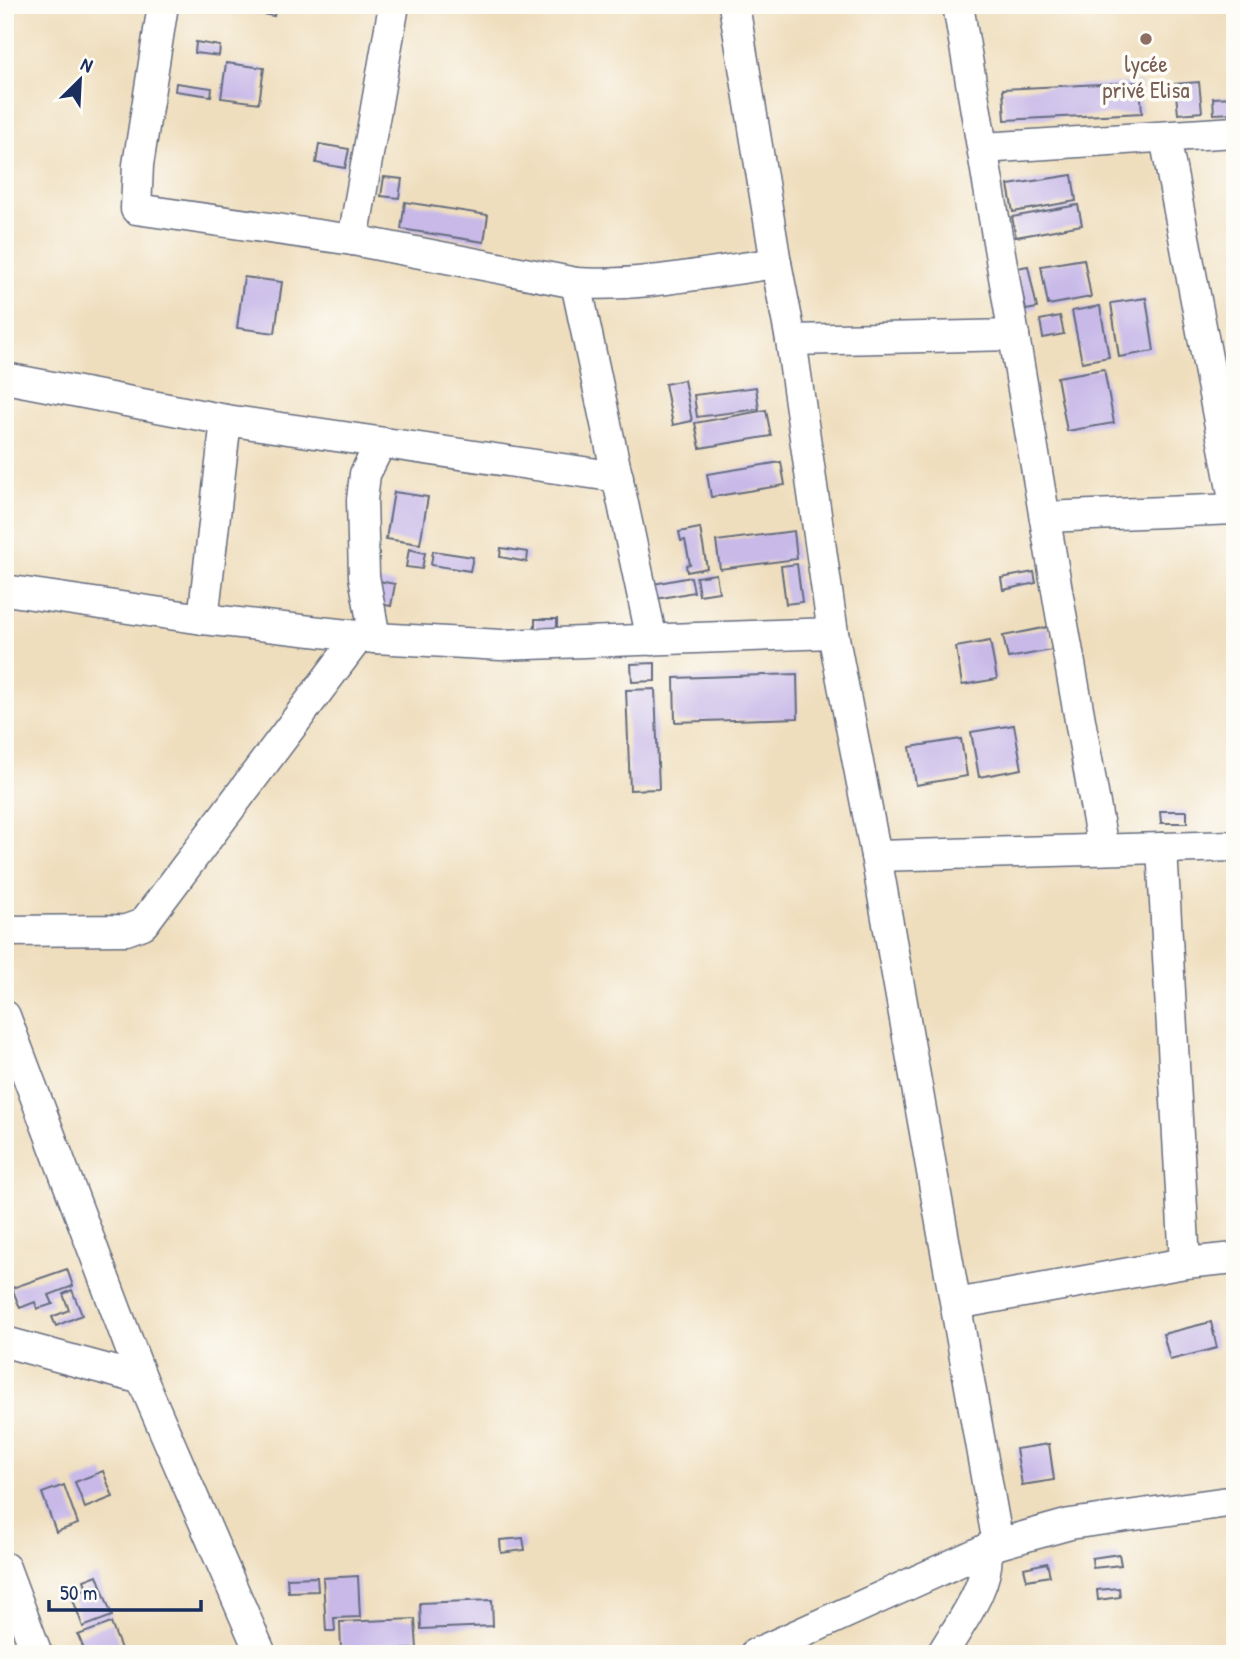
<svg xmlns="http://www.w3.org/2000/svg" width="1240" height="1659" viewBox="0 0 1240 1659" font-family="'Patrick Hand',sans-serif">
  <rect width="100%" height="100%" fill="#fdfcf7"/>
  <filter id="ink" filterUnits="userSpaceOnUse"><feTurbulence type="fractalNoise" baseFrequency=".0143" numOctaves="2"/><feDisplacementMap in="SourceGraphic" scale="14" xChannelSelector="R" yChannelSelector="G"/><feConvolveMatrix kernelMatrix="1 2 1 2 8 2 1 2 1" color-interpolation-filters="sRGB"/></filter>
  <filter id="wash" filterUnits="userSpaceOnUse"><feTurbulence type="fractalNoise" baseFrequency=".00686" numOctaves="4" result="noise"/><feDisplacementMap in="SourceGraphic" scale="28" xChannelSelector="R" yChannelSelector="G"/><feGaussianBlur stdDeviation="1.57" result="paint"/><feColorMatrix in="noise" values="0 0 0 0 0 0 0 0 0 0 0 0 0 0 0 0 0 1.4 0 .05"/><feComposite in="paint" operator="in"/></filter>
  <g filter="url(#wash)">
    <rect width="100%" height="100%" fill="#efdebd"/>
    <g id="blocks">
      <g fill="#c8b9e8">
        <path d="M199,5H235L234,12Z"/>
        <path d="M239,5H276L274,16L238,10Z"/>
        <path d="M196,42L220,46L219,56L195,53Z"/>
        <path d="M226,63L264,68L259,103L221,98Z"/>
        <path d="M1140,82L1142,113L1005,120L1003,89Z"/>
        <path d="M1199,82L1202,112L1178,114L1175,84Z"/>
        <path d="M176,83L212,88L211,96L175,91Z"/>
        <path d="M1234,97L1235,113L1214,114L1213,98Z"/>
        <path d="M319,144L349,149L345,168L316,163Z"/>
        <path d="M1072,175L1076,201L1013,212L1008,185Z"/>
        <path d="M384,177L402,179L399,198L381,196Z"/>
        <path d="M405,202L488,215L484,242L401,229Z"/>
        <path d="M1078,205L1082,225L1016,237L1012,217Z"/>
        <path d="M1084,259L1091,297L1048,305L1041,266Z"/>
        <path d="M1028,266L1037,308L1026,310L1017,268Z"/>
        <path d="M244,277L282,282L275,333L237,328Z"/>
        <path d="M1146,298L1154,351L1119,357L1111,303Z"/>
        <path d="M1100,306L1109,357L1082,362L1072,311Z"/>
        <path d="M1060,316L1064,334L1043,338L1040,320Z"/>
        <path d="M1104,369L1114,423L1067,431L1057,377Z"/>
        <path d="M684,380L692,421L673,425L665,384Z"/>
        <path d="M756,387L759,409L697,417L694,395Z"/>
        <path d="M766,410L771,436L700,448L695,423Z"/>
        <path d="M781,462L785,485L711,497L707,474Z"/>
        <path d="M394,492L428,497L420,544L386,539Z"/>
        <path d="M700,528L707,568L687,572L686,565L690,564L685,540L681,541L679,532Z"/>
        <path d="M794,531L797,559L720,569L716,541Z"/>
        <path d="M501,548L528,552L527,562L500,557Z"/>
        <path d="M409,549L425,553L422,569L406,567Z"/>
        <path d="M433,551L473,557L470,571L431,565Z"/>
        <path d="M797,564L802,602L786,604L781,566Z"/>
        <path d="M1034,572L1036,583L1003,590L1001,578Z"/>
        <path d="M716,574L719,592L699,595L696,577Z"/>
        <path d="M691,577L694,592L651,600L648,585Z"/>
        <path d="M379,581L395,584L391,606L375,603Z"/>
        <path d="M535,619H557V631L535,630Z"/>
        <path d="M1048,627L1052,650L1008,658L1003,636Z"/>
        <path d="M990,641L997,679L962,685L956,647Z"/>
        <path d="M655,663V681L632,682L631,664Z"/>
        <path d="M797,674L798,718L675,722L674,678Z"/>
        <path d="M655,689L659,789L630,790L626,690Z"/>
        <path d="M1014,725L1022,769L979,777L971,732Z"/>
        <path d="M961,739L967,776L916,785L910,747Z"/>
        <path d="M1160,811H1187V823H1161Z"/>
        <path d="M67,1269L73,1286L49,1295L53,1304L37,1309L35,1302L20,1308L12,1288Z"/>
        <path d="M72,1290L82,1315L56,1326L52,1317L69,1310L63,1294Z"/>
        <path d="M1211,1322L1217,1348L1170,1360L1163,1334Z"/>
        <path d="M1049,1444L1054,1480L1022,1485L1016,1449Z"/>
        <path d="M103,1471L113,1497L85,1508L75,1482Z"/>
        <path d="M64,1485L78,1524L56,1532L42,1493Z"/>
        <path d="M523,1538L525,1550L501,1553L500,1540Z"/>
        <path d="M1119,1554L1121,1565L1093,1568L1092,1558Z"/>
        <path d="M1047,1563L1050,1576L1027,1580L1024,1568Z"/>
        <path d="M97,1575L112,1616L83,1627L71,1594L87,1589L84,1580Z"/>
        <path d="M358,1576L360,1617L334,1618L335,1631H326L323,1578Z"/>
        <path d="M317,1577L318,1591L288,1592L287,1578Z"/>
        <path d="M1119,1588L1120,1597L1098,1600L1097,1590Z"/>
        <path d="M492,1600L493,1626L421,1629L420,1603Z"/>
        <path d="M415,1619L417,1649L341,1652L340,1622Z"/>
        <path d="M111,1623L123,1654H86L78,1635Z"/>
      </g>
    </g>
  </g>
  <g filter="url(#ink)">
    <use href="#blocks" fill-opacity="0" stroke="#656c7f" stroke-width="2"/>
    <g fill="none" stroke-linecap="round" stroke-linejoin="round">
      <defs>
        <g id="minor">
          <path d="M163,5L138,165L136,209L353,240L576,283C643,287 709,272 776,263"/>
          <path d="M734,5L776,263L791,340L833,633L876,856L998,1544"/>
          <path d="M958,5L1060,608L1103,849"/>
          <path d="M1165,137L1235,505"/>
          <path d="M983,148L1235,132"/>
          <path d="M353,240L394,5"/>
          <path d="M576,283L652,640"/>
          <path d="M791,340L1014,335"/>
          <path d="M5,378L226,420L618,477"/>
          <path d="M1045,517L1235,509"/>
          <path d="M5,590L203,619L375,638L501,645L833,633"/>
          <path d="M203,619L226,420"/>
          <path d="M375,638L364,576L362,500L365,474L380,444"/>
          <path d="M1162,848L1185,1263"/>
          <path d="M876,856L1235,846"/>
          <path d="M5,931L126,930L143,924L360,635"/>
          <path d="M5,1016L142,1379L261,1654"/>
          <path d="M956,1304L1185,1263L1235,1258"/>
          <path d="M5,1342L142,1379"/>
          <path d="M5,1568L37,1654"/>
          <path d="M755,1654L998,1544L1070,1524L1235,1501"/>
          <path d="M942,1654C959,1625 992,1583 986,1549"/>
        </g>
      </defs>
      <use href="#minor" stroke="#656c7f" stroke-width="33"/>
      <use href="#minor" stroke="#fff" stroke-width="30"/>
    </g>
  </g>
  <circle fill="#8d6e63" stroke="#fdfcf7" stroke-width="2.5" cx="1146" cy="39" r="7"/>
  <g text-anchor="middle" stroke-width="7" stroke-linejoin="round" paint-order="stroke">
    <g font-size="23" fill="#785e54" stroke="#fdfcf7">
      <text x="1146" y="72">lycée<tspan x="1146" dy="26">privé Elisa</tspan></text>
    </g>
  </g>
  <rect width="1240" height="1659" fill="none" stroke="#fdfcf7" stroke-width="28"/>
  <g transform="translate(80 80) rotate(24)" stroke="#fdfcf7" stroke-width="5" paint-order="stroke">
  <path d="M0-5L12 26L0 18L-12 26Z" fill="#1b2f5e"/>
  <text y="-10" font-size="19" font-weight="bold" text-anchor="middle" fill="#1b2f5e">N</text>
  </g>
  <path d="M49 1600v10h152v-10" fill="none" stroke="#1b2f5e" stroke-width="3.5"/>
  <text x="60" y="1600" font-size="21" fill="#1b2f5e" stroke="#fdfcf7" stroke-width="5" paint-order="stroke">50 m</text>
</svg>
